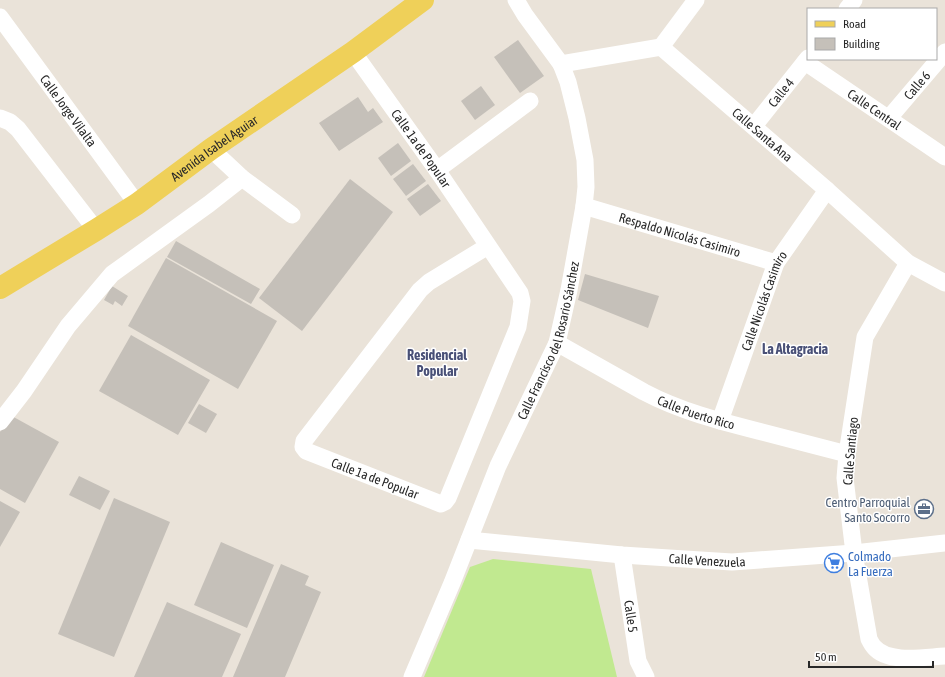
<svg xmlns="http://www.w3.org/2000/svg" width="945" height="677" viewBox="0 0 945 677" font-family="'Asap Condensed',sans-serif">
  <rect width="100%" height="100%" fill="#eae3d9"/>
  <path fill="#c1e990" d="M493,559L591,569L617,677H424L470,567Z"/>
  <g fill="#c5c0b9">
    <path d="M518,40L544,76L520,93L494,57Z"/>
    <path d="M481,86L495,105L475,120L461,101Z"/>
    <path d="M358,97L368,112L373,108L383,122L339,151L319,123Z"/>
    <path d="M398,143L411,161L391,176L378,158Z"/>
    <path d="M413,164L426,181L406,196L393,179Z"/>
    <path d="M350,179L393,212L302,331L259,298Z"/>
    <path d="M428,184L441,201L420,216L407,199Z"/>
    <path d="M176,241L260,289L251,304L167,257Z"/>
    <path d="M166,258L277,321L238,389L128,326Z"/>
    <path d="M585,274L659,296L648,328L578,300Z"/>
    <path d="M112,286L128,296L122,306L115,301L113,305L104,300Z"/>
    <path d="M131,335L210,380L178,435L99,391Z"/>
    <path d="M199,404L217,414L206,433L188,423Z"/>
    <path d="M10,415L59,442L25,503L0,489V432Z"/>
    <path d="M79,476L110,491L100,510L69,495Z"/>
    <path d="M114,498L170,522L114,657L58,634Z"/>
    <path d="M0,501L20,512L0,547Z"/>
    <path d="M221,542L274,565L247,628L194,605Z"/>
    <path d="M281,564L309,576L305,585L321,592L285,677H233Z"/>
    <path d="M167,602L241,634L222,677H134Z"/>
  </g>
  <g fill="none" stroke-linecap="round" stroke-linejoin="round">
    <g stroke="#fff" stroke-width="17">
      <path d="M847,9L854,0"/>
      <path id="s1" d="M0,17L137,204"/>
      <path id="s2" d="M661,47L827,190L908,263L945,283"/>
      <path d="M661,47L696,0"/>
      <path id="s3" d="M353,52L437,170L520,293L522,301L518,327L448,498L445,502L441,504L306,451L303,447L304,441L420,290L429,282L488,246"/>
      <path id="s4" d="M805,62L945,157"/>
      <path d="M561,64L661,47"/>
      <path d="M0,118L10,122L18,129L96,230"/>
      <path id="s5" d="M889,118L945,52"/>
      <path id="s6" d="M754,126L808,58"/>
      <path d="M211,149L242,178L292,215"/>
      <path d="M437,170L530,101"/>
      <path id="s7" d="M584,206L776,263"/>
      <path d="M908,263L865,337L847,454L845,478L854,553L869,639C870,641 872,645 874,647C888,664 925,657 945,656"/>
      <path id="s8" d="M557,343L644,392C680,411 719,421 758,431C788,439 817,446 847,454"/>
      <path id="s9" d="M720,421L776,263L827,190"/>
      <path d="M0,422L24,391L68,326L112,274L209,204L242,178"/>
      <path id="s10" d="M469,540L622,555L732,562L854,553L945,543"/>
      <path id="s11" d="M622,555L638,661L646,677"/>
      <path id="s12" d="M412,677L452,583L498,466L557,343L569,290L584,206L586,187L585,160L577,118L568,82L561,64L525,15L516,0"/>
    </g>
    <path stroke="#efd059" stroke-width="22" id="s13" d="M0,288L96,230L137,204L211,149L353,52L423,0"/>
  </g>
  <defs>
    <symbol id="office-ring" viewBox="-11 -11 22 22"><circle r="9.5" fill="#fff" stroke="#5c6f8a" stroke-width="1.5"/><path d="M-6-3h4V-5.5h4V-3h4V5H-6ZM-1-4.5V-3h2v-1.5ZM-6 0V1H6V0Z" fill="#5c6f8a"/></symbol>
    <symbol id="supermarket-ring" viewBox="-11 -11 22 22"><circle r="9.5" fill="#fff" stroke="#3f7fe0" stroke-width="1.5"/><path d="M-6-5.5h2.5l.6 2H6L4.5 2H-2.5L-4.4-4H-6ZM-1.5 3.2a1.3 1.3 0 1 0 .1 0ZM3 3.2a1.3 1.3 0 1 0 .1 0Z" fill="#3f7fe0"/></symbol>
  </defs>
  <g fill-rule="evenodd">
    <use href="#office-ring" x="913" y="498" width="22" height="22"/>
    <use href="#supermarket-ring" x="823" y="552" width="22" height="22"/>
  </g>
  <g text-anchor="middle" stroke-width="3" stroke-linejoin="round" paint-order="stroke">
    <g font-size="13" fill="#282828" stroke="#fff">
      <text dy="5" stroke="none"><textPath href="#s5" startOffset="43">Calle 6</textPath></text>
      <text dy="5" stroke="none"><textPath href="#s6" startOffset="43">Calle 4</textPath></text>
      <text dy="5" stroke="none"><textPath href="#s4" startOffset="84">Calle Central</textPath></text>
      <text dy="5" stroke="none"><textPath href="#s1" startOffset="116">Calle Jorge Vilalta</textPath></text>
      <text dy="5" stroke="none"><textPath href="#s2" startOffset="134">Calle Santa Ana</textPath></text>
      <text dy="5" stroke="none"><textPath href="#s3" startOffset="118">Calle 1a de Popular</textPath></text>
      <text dy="5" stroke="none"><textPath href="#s13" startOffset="256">Avenida Isabel Aguiar</textPath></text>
      <text dy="5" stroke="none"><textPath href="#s7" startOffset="100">Respaldo Nicolás Casimiro</textPath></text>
      <text dy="5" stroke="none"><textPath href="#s9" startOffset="128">Calle Nicolás Casimiro</textPath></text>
      <text dy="5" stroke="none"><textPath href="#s12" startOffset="364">Calle Francisco del Rosario Sánchez</textPath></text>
      <text dy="5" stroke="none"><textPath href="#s8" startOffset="156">Calle Puerto Rico</textPath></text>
      <text transform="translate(850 451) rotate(-85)" y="5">Calle Santiago</text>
      <text transform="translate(375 478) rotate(21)" y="5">Calle 1a de Popular</text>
      <text dy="5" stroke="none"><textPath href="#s10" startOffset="239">Calle Venezuela</textPath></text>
      <text dy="5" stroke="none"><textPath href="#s11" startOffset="62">Calle 5</textPath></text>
    </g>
    <g font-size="13" fill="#4e5e75" stroke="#fff" text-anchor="end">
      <text x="910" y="507">Centro Parroquial<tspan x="910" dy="15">Santo Socorro</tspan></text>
    </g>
    <g font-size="13" fill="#366cbe" stroke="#fff" text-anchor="start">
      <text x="848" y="561">Colmado<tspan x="848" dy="15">La Fuerza</tspan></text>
    </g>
    <g font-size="14" font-weight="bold" fill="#495077" stroke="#fff">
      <text x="795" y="354">La Altagracia</text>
      <text x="437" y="360">Residencial<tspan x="437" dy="16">Popular</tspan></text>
    </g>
  </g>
  <rect x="807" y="8" width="130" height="52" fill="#ffffff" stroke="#a9a9a9"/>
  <rect x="815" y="21" width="20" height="6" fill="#efd059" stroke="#a9a9a9"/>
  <text x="843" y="28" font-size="12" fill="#282828">Road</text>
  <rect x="815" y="38" width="20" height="12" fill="#c5c0b9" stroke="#a9a9a9"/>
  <text x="843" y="48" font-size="12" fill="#282828">Building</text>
  <path d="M809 661v6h124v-6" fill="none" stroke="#282828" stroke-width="2"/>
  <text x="815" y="661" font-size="12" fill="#282828" stroke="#ffffff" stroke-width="3" paint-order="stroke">50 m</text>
</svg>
